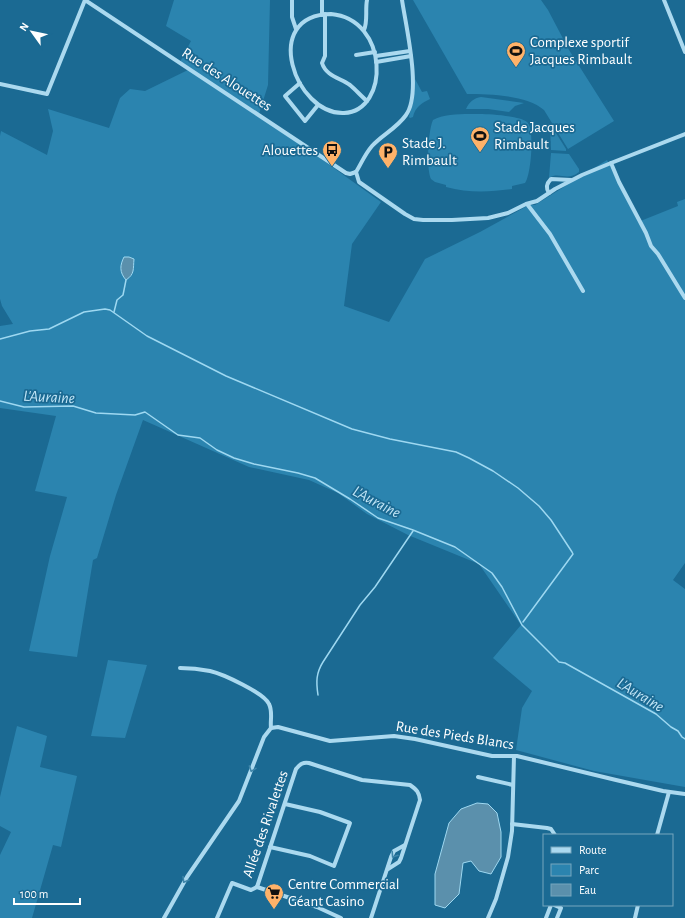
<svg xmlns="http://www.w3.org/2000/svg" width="685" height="918" viewBox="0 0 685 918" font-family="'Alegreya Sans',sans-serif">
  <rect width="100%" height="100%" fill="#1b6a93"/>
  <g fill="#2b84af">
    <path d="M174,0H270L268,85L259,114L381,202L352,244L344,306L389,322L425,259L480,232L529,205H535L607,160L638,222L678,206L677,202L685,199V563L673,580L685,589V787L594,771L516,750L522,708L532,691L493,658L521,625L479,564L408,535L367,514L338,493L309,480L249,467L143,420L116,495L97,558L93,560L77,657L29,651L50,556L67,497L35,491L56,416L0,408V326L13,324L2,306L0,299V136L1,131L47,155L53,131L48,109L109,128L120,98L130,89L145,91L190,69L180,62L191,41L166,26Z"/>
    <path d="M413,0H541L548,10L569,50L614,121L568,149L544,110C527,95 489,94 467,94Z"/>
    <path d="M415,79L422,92L427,91L430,99C422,103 415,107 413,117L410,118L409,117L413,101Z"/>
    <path d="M481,97L524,103L515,106L509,112L488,109H466C469,102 474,98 481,97Z"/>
    <path d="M480,114C490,114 520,116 527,122C535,128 531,176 525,183L512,186V189C490,192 468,193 446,187V185L435,182L431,179C426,168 428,131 433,120C445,113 466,114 480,114Z"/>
    <path d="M551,125L566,149V151L551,150L550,126Z"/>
    <path d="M551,153L569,154L579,169V172C567,182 559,171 549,178Z"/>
    <path d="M108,660L147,665L125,738L91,736Z"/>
    <path d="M17,726L47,736L40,767L77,776L61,847L53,845L32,918H0V855L11,832L0,826V797Z"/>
  </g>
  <g fill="#5b90ac" stroke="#9ed8f1">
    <path d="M124,257H129L134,259C133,269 135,274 126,280C119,272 120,265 124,257Z"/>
    <path d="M477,803L488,804L497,813L501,832V857L491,874L479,871L471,861L463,863L459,894L445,908L435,905V874L449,823L461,809Z"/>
  </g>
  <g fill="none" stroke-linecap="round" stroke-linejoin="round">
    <g stroke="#9ed8f1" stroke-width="1.5">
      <path d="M114,312L117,300L123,295L126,280"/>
      <path d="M0,339L30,331L49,329L84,312L105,309L110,310L147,336L226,376L352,429L390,439L456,452L469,458L493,471L518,488L539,506L551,520L572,552L573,554L523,622"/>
      <path d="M0,401L24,407L73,406L96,413L135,415L145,412L178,435L200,438L217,450L234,458L254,464L298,473L315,478L350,499L378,518L413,530L455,547L492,573L502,587L522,625L559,662L565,663L656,714L671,727L678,731L682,737L685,739"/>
      <path d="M318,695C316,682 316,673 323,662L360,605L375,587L413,531"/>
    </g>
    <g stroke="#abd9ef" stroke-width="4">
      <path d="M85,0L346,173L350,174L356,172"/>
      <path d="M292,0V17L296,29"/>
      <path d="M664,0L685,52"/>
      <path d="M325,14V56L322,63C326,76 340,78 350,85C356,90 361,96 367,101"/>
      <path d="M331,14C389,19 390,111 344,113C295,115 260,15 331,14Z"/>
      <path d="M322,15V0"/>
      <path d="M364,30C368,21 365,10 367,0"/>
      <path d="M356,55L375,52"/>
      <path d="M376,56L410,51"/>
      <path d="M376,62L411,56"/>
      <path d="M300,83L285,96L305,121L318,105"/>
      <path d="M0,84L47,94L85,0"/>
      <path d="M611,163L619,182L646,233L651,246L658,254L685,298"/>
      <path d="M356,172L359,182L405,214L414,219L423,220H452L488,218L508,213L526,204L537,201L555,189L582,175L611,163L685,134"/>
      <path d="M356,172C361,164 365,154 372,146C382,135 397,128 406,115C422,93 406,27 402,0"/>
      <path d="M549,193C545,187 547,183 551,179L571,180"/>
      <path d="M527,204L550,234L583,291"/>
      <path d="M180,668C190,668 200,669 210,671C223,674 264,693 269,704C273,712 270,720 271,728"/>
      <path d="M478,777L513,785"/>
      <path d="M512,824L547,828L551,829L555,835"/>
      <path d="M657,835L669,792"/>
      <path d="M270,847L310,856L334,866L350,823L320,812L285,804"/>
      <path d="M257,887L296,769C300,764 303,762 309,763L362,780L410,785C417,790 419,792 420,800L401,858L399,862L388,869"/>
      <path d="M257,887L317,907L341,918"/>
      <path d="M554,905L561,908L557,918"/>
      <path d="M164,918L187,877L239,801L264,737L271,728L278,727L330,741L394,736L415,739L492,756H517L616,780L663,791L685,794"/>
      <path d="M217,918L232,883L251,890L257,887"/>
      <path d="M371,918L391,857L394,851L405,845"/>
      <path d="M488,918L496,899L508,857L512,831L514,756"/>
      <path d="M546,918L551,905"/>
      <path d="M635,918L638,905"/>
    </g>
  </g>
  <defs><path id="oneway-chevron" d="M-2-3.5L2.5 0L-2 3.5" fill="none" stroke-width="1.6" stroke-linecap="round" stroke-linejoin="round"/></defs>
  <g stroke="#3f86aa">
    <use href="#oneway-chevron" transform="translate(252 769) rotate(110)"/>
    <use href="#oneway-chevron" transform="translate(394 855) rotate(123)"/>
    <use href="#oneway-chevron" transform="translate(185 880) rotate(121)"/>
  </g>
  <defs>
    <symbol id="stadium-pin" viewBox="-11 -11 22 30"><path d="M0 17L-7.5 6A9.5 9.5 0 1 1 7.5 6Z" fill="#ffb269" stroke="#1b6a93"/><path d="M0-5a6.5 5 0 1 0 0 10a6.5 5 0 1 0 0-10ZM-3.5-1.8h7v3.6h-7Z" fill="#111"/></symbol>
    <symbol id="bus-pin" viewBox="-11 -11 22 30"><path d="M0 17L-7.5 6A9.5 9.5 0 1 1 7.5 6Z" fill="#ffb269" stroke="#1b6a93"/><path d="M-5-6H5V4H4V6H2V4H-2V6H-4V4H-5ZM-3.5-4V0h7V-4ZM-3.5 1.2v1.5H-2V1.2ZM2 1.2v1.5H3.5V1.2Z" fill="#111"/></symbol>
    <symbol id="parking-pin" viewBox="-11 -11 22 30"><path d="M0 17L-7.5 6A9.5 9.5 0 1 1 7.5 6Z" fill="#ffb269" stroke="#1b6a93"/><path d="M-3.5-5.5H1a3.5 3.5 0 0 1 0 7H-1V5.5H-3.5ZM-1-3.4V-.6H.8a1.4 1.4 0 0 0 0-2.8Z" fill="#111"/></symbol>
    <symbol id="supermarket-pin" viewBox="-11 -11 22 30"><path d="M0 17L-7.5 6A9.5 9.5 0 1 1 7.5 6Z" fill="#ffb269" stroke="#1b6a93"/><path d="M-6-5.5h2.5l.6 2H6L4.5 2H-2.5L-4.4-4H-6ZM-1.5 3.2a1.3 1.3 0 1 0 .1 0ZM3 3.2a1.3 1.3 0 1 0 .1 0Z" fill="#111"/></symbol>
  </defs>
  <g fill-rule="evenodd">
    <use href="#stadium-pin" x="505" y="40" width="22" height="30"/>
    <use href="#stadium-pin" x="469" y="125" width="22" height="30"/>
    <use href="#bus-pin" x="321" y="139" width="22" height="30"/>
    <use href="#parking-pin" x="377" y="141" width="22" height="30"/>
    <use href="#supermarket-pin" x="263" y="882" width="22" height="30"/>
  </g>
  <g text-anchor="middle" stroke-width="3.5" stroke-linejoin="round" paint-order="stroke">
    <g font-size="15" fill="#fff" stroke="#1b6a93" text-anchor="start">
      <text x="530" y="47">Complexe sportif<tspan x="530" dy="17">Jacques Rimbault</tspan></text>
      <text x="494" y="132">Stade Jacques<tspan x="494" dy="17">Rimbault</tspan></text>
      <text x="402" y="148">Stade J.<tspan x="402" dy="17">Rimbault</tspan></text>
      <text x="318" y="155" text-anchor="end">Alouettes</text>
      <text x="288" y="889">Centre Commercial<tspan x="288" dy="17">Géant Casino</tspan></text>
    </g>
    <g font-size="15" fill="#fff" stroke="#1b6a93">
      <text transform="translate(227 79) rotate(33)" y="5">Rue des Alouettes</text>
      <text transform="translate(455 735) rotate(9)" y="5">Rue des Pieds Blancs</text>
      <text transform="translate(265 824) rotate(-71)" y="5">Allée des Rivalettes</text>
    </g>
    <g font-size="16" font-style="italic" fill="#c2e6f7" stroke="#1b6a93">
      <text transform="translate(49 396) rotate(3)" y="6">L'Auraine</text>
      <text transform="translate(377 501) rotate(28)" y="6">L'Auraine</text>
      <text transform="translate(641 694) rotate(31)" y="6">L'Auraine</text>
    </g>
  </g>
  <rect x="543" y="834" width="130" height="72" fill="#1b6a93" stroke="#76a6be"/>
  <rect x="551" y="847" width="20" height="6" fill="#abd9ef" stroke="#76a6be"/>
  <text x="579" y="854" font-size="12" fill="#ffffff">Route</text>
  <rect x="551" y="864" width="20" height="12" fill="#2b84af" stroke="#76a6be"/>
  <text x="579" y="874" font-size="12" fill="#ffffff">Parc</text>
  <rect x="551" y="884" width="20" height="12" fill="#5b90ac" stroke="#76a6be"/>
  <text x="579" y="894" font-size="12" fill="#ffffff">Eau</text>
  <g transform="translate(32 32) rotate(303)" stroke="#1b6a93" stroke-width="3" paint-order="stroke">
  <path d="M0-3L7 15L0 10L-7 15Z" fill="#ffffff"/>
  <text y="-6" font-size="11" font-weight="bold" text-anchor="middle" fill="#ffffff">N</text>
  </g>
  <path d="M14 898v6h66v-6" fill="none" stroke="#ffffff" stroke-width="2"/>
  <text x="20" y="898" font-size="12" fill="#ffffff" stroke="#1b6a93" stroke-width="3" paint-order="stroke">100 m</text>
</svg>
